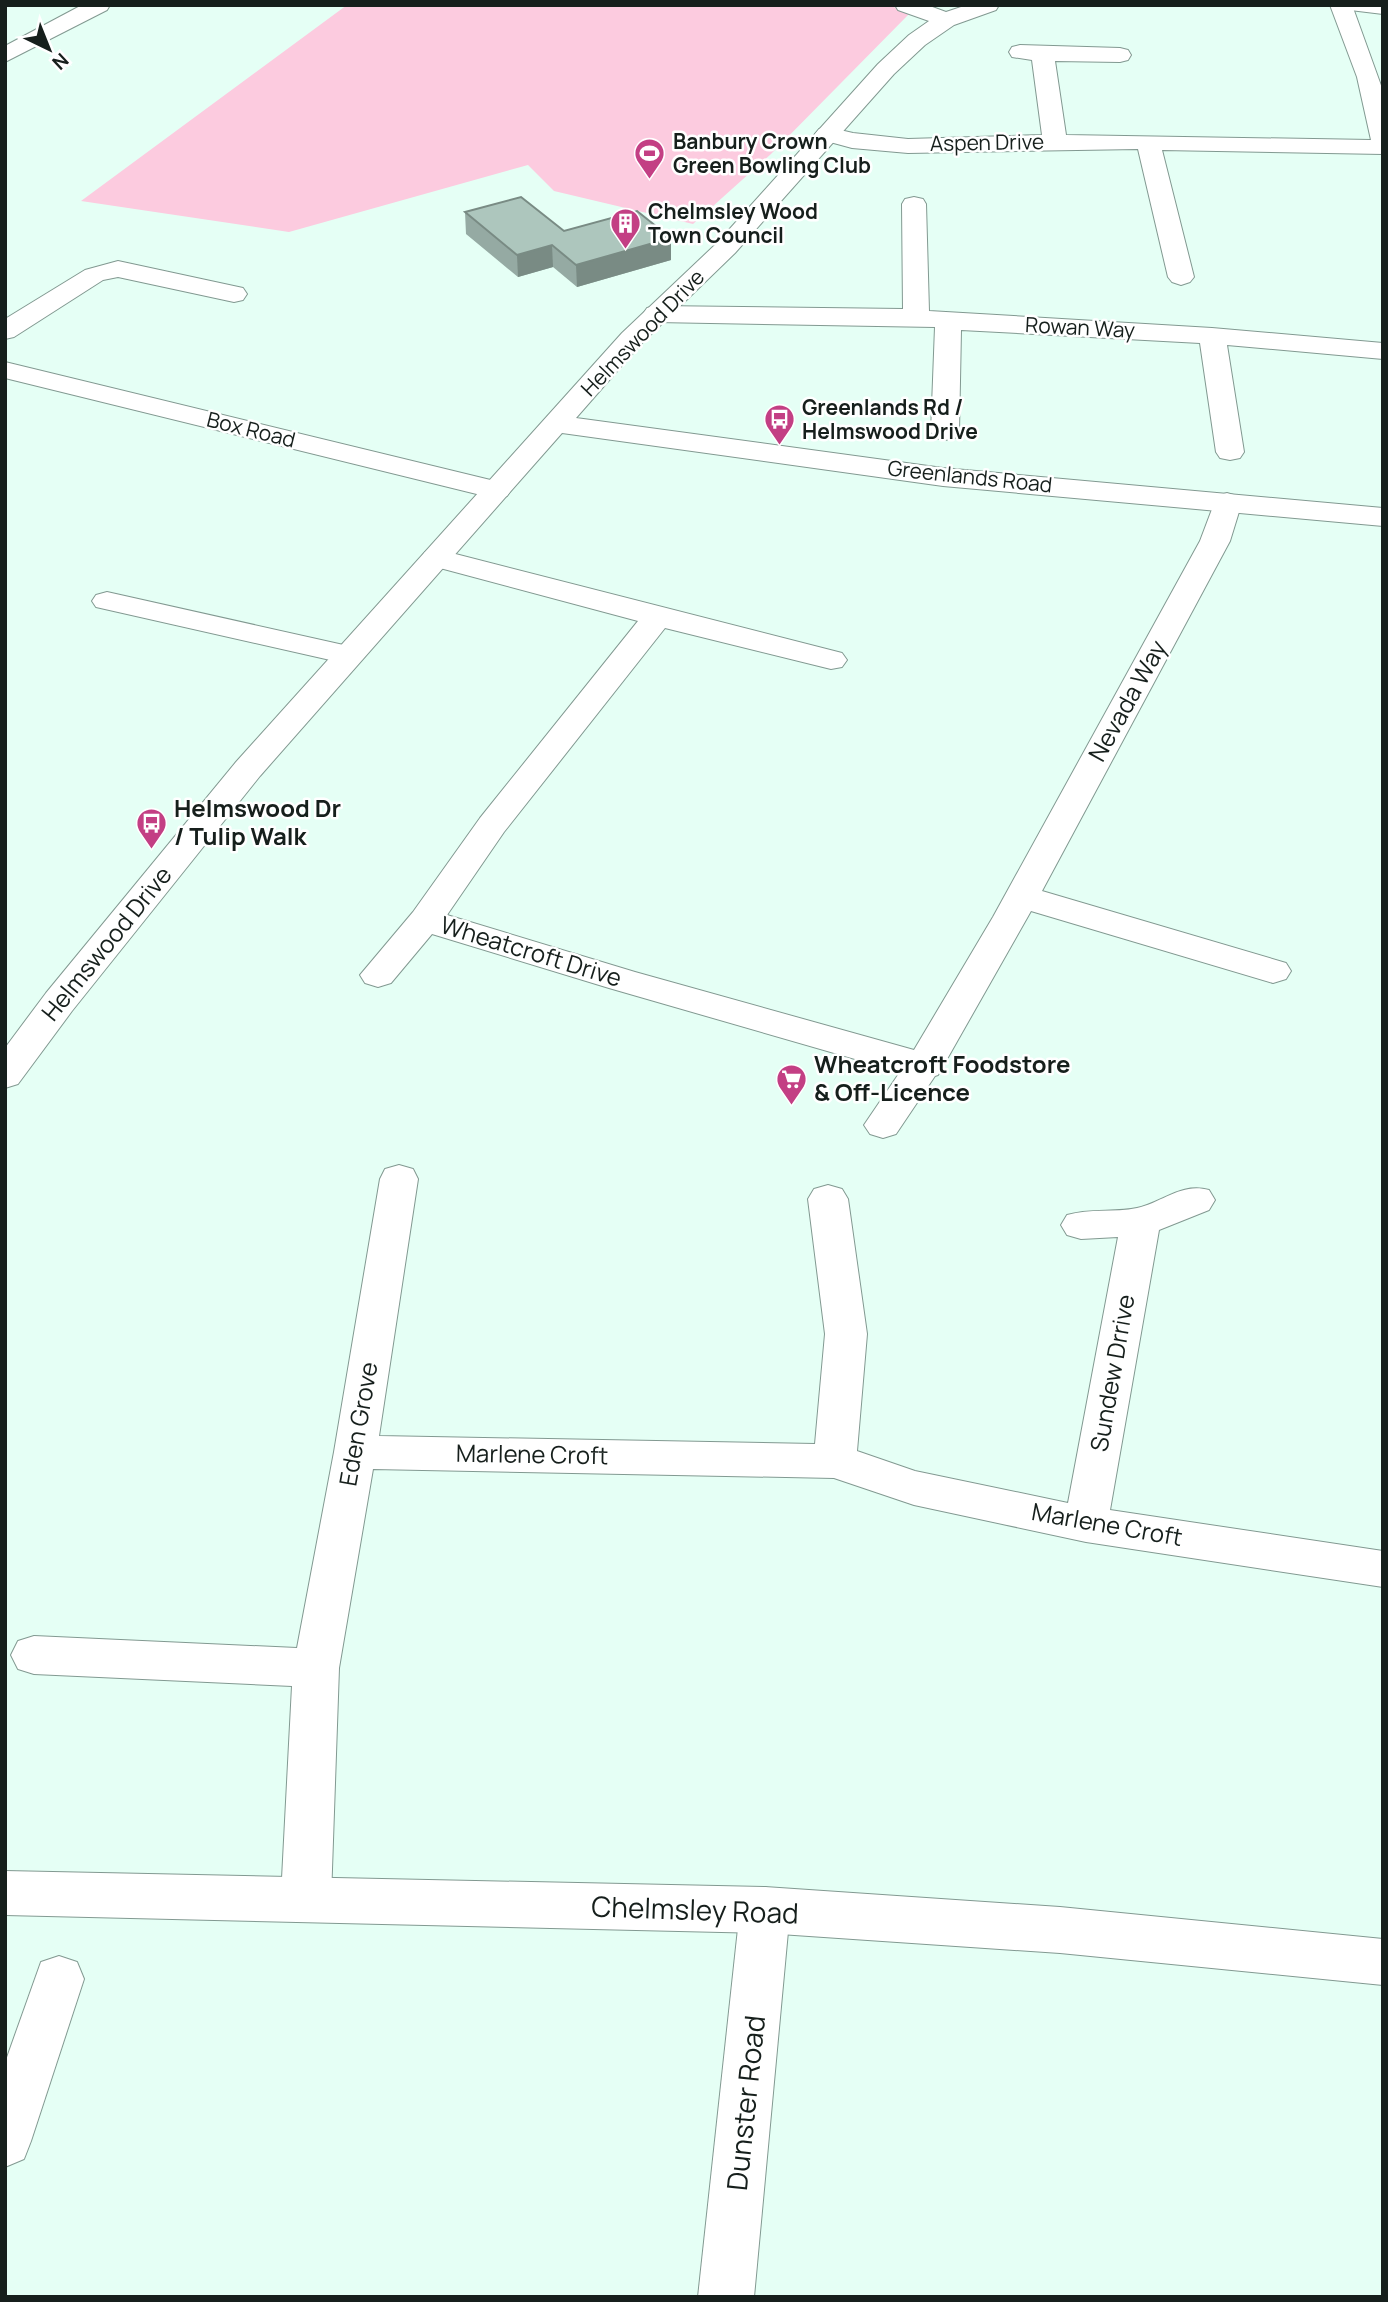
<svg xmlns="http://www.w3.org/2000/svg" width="1388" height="2302" viewBox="0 0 1388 2302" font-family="Manrope,sans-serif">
  <rect width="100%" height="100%" fill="#e5fff5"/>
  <path fill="#fccbdf" d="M347,5H888L910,13L771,154L693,224L554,191L528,165L289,232L81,201Z"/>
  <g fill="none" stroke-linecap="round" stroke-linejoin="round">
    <defs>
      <g id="minor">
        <path d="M1330,5H1352L1383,91V154L1162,150L1194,277L1190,282L1181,285L1172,282L1168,277L1138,149L908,153L852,148L819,139L815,134L819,129L827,127L853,133L908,139L1042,135L1032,60L1012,57L1009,52L1012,47L1020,45L1120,48L1128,50L1131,55L1128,60L1120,62L1055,61L1066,135L1371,140L1357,77Z"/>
        <path d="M914,197L923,199L926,204L929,311L1212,328L1383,343V359L1227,345L1244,452L1240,458L1230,460L1220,458L1216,452L1200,343L961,330L959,432L955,438L945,440L935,438L931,432L935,327L656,322L647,320L643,314L647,308L656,306L903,309L902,204L905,199Z"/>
        <path d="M118,261L243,288L247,294L243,300L234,302L118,277L103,280L14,337L5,339V319L85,270Z"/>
        <path d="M5,362L507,484L511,490L507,496L497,499L5,378Z"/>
        <path d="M1227,493L1237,496L1242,502L1230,541L1042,891L1286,963L1291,971L1286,979L1273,983L1031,911L938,1075L935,1076L896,1134L883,1138L870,1134L864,1125L900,1072L609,988L432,934L391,983L378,987L365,983L360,975L413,912L480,818L638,621L425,564L421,558L425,552L436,549L842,653L847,660L842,667L831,669L665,628L504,832L447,915L635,972L914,1050L993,917L1200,541L1217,496Z"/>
        <path d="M107,592L348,646L359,648L364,655L359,662L348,664L96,607L92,601L96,595Z"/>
        <path d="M399,1165L413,1169L418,1179L379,1436L815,1444L825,1334L808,1199L814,1189L828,1185L842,1189L848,1199L867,1334L857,1451L915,1471L1068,1503L1118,1237L1081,1239L1067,1235L1061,1225L1067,1215C1090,1208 1114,1213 1137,1208C1163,1202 1182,1182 1209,1190L1215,1200L1209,1210L1159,1230L1110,1510L1383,1551V1587L1086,1542L914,1505L834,1478L373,1469L339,1668L331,1898L323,1914L306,1920L289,1914L281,1898L292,1686L34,1674L18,1669L11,1655L18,1641L34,1636L297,1648L334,1452L380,1179L385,1169Z"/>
        <path d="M765,1887L783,1894L790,1910L754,2297H698L740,1910L747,1894Z"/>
        <path d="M59,1956L77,1962L84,1979L31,2141L24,2159L5,2167V2063L41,1962Z"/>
      </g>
      <g id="tertiary">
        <path d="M82,5H110L107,10L5,62V46Z"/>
        <path d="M895,5H927L946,12L967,5H999L996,10L954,25L925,45L894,74L735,253L640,345L576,418L943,468L1383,508V526L943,486L562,433L260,776L72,1011L18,1084L5,1088V1048L46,993L236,762L622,333L717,243L878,64L909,35L929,21L898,10Z"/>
        <path d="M1347,5H1383V14L1350,10Z"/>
        <path d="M5,1871L765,1887L1060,1907L1383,1939V1985L1060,1953L765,1933L5,1915Z"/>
      </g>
    </defs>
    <use href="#minor" stroke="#829991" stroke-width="2"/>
    <use href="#tertiary" stroke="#829991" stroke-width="2"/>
    <use href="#minor" fill="#fff" fill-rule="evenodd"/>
    <use href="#tertiary" fill="#fff" fill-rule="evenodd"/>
  </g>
  <path fill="#95aaa3" d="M465,212L671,260L577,287L553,267L518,277L466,234Z"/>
  <g fill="#798b84">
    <path d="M671,238V260L577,287L576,265Z"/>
    <path d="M552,245L553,267L518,277L517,255Z"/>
  </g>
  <path fill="#adc6bd" stroke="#798b84" stroke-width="2" d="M521,197L564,231L637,211L671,238L576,265L552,245L517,255L465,212Z"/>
  <defs>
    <symbol id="stadium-pin" viewBox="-11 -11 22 30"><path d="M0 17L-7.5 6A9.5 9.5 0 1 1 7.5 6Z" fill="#c33f84" stroke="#fff"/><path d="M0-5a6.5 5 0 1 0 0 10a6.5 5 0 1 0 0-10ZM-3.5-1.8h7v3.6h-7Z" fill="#fff"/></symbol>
    <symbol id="building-pin" viewBox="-11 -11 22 30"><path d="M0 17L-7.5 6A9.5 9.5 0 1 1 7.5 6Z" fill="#c33f84" stroke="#fff"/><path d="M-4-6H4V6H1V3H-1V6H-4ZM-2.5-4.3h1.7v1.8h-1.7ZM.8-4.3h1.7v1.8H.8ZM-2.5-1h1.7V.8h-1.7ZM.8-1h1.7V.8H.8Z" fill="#fff"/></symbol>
    <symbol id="bus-pin" viewBox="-11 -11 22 30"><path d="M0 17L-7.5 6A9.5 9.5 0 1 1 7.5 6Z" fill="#c33f84" stroke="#fff"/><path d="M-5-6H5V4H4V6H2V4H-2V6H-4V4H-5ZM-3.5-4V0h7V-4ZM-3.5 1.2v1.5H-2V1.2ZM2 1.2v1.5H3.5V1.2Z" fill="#fff"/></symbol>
    <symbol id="supermarket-pin" viewBox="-11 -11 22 30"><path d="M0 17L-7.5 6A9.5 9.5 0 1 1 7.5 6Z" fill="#c33f84" stroke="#fff"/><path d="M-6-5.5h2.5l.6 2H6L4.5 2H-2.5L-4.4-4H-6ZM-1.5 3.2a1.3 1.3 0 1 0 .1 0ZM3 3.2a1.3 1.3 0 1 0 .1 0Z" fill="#fff"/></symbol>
  </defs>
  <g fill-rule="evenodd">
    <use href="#stadium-pin" x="632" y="136" width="35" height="47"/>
    <use href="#building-pin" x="608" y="206" width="35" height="47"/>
    <use href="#bus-pin" x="762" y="402" width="35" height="47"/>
    <use href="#bus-pin" x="134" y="806" width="35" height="47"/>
    <use href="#supermarket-pin" x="774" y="1062" width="35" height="47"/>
  </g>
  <g text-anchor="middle" stroke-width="5" stroke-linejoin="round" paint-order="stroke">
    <g font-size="21" font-weight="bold" fill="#161f1c" stroke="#fff" text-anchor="start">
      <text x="673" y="149">Banbury Crown<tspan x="673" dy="24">Green Bowling Club</tspan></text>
      <text x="648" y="219">Chelmsley Wood<tspan x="648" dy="24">Town Council</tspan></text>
      <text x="802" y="415">Greenlands Rd /<tspan x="802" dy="24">Helmswood Drive</tspan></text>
    </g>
    <g font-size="21" fill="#161f1c" stroke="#fff">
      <text transform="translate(987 143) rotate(-1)" y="7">Aspen Drive</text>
      <text transform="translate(1080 328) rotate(3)" y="7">Rowan Way</text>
      <text transform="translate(643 333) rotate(-46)" y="7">Helmswood Drive</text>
      <text transform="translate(251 430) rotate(14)" y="7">Box Road</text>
      <text transform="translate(970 477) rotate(6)" y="7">Greenlands Road</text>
    </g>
    <g font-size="24" fill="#161f1c" stroke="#fff">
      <text transform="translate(1128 701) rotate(-61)" y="8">Nevada Way</text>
      <text transform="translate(107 944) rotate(-51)" y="8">Helmswood Drive</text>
      <text transform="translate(531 952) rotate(17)" y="8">Wheatcroft Drive</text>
      <text transform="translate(1113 1373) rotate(-80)" y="8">Sundew Drrive</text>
      <text transform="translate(359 1424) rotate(-80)" y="8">Eden Grove</text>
      <text transform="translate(532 1455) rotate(1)" y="8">Marlene Croft</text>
      <text transform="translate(1107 1525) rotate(10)" y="8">Marlene Croft</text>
    </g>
    <g font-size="24" font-weight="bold" fill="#161f1c" stroke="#fff" text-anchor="start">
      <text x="174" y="817">Helmswood Dr<tspan x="174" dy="28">/ Tulip Walk</tspan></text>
      <text x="814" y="1073">Wheatcroft Foodstore<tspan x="814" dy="28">&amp; Off-Licence</tspan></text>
    </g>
    <g font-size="28" fill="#161f1c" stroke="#fff">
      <text transform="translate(695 1910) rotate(2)" y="10">Chelmsley Road</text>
      <text transform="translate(746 2103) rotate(-84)" y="10">Dunster Road</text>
    </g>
  </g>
  <rect width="1388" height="2302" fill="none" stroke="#161f1c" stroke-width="14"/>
  <g transform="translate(49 49) rotate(137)" stroke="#ffffff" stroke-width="5" paint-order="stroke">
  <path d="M0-5L12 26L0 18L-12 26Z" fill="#161f1c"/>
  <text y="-10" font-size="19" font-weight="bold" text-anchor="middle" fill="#161f1c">N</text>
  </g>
</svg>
